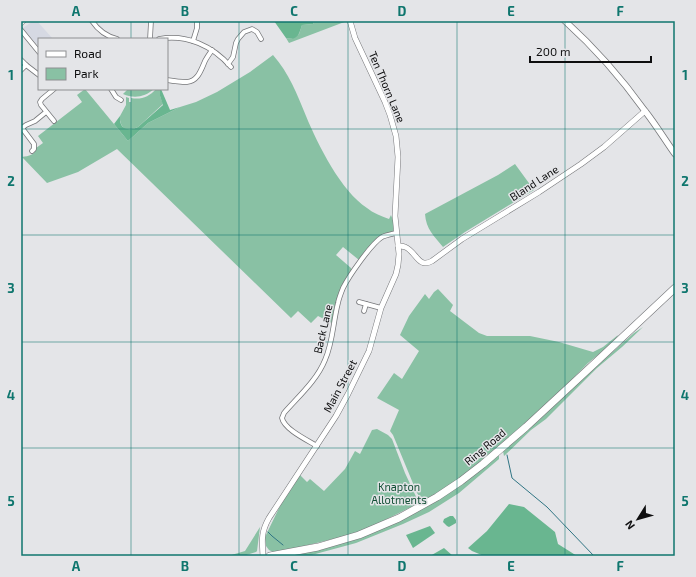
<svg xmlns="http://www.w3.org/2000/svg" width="696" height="577" viewBox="0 0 696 577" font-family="'Exo 2',sans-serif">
  <rect width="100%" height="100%" fill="#e4e5e8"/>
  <path fill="#d6d9e3" d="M33,21H37L53,39H39V47L23,28Z"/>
  <g fill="#89c1a4">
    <path d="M314,21H347L289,43L286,38L291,39L299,34L302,25L313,24Z"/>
    <path d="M273,55C289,73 297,94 306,116C318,145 341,191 367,208C373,213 381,216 389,219L391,215C393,220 395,226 393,231L378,238L359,260L343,247L336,255L351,268L352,270L341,289L335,305L332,323L318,316L311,323L298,311L291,318L117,149L78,172L47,183L22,157C29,156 35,155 36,148L43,143L38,136L82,102L77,95L85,89L128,141L148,123L180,107L196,102L217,92L250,72Z"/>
    <path d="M128,89H154C145,97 134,99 123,94Z"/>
    <path d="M156,89H160V96L163,104L138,127L133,129L127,130L124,129L121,124L120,120V116L126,105V97L129,98V102H131V98C141,100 149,97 156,89Z"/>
    <path d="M515,164L534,190L465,232L443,247C434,236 426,229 425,214L498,175Z"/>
    <path d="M438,289L453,305L450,311L479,333L487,336H530L559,342L593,352L603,347L618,335L614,342L588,363L557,395L491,453L462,477L433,496L423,502L417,493L393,435L390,431L399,410L377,398L394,373L402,379L419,351L400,335L409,316L425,294L429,299L434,292Z"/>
    <path d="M643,327L622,347L597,368L546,419L531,430L504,456L503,451L529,428L538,421L576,385L608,356L634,333Z"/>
    <path d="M377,429L388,435L392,439L405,473L419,503L371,527L345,536L288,550L273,552L269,550L266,546L265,537L281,504L300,475L307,482L310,479L324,491L345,469L355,451L360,454L372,430Z"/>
    <path d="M497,456H499V459L459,493L429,512L403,524L356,543L308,556H283L406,518L445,495Z"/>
    <path d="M260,527L257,551L256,552L243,556H228L245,551Z"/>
  </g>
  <g fill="#69b690">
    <path d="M274,21H314L313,24L302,25C299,34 298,41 286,38Z"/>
    <path d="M160,89H161L170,110L180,107L148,123L128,141L114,124L120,116C119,129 127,132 138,127L163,105L160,96Z"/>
    <path d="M509,504L524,507L555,532L558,544L577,556H484L472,551L468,548L487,531Z"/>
    <path d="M450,516H453L456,520V523L449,527L447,526L443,522L444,519Z"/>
    <path d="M430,526L435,533L413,548L406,535Z"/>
    <path d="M444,548L453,556H430Z"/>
  </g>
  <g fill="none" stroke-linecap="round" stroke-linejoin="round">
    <g stroke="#307584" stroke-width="1">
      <path d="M507,455L512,478L547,507L594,556"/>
      <path d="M268,532L272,536L283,545"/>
    </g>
    <defs>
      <g id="minor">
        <path d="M92,21C98,30 106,36 117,39"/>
        <path d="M21,30L39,52"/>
        <path d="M150,39L151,21"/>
        <path d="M159,39C187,34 213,46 231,67"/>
        <path d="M193,41L197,28V21"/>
        <path d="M21,60L26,65L39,75"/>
        <path d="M228,64L233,57L236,43L238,39L244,32L252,29L257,32L261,39"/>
        <path d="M21,70L26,65"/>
        <path d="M167,80C173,81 180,82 187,82C198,81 201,70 205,61C207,57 210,53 212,50"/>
        <path d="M54,89L42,99L40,102L41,105L54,121"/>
        <path d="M111,89L116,97L121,100"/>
        <path d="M21,127L22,128L26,125L35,121L46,112"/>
        <path d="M22,128L34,144V149L32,151"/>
        <path d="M359,302L381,308"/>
        <path d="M364,311L366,304"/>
        <path d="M317,446C307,440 284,429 282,418L284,413C299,396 317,380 325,360C333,342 333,322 338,303C339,298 341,293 343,288C349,276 371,244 382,237C386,235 392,234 396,233"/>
      </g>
      <g id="tertiary">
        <path d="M21,23L23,21"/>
        <path d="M398,246C400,246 403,246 405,247C416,251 418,269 432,261L462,239L539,192L581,164L604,147L645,111"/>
        <path d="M263,556C262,540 261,532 269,518L336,416L348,394L369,351L381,308L396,274L398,265L399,254L395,216L398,157L396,136L390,115L385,102L355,38L350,21"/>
      </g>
      <path id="secondary" d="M565,21C595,48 622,79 645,111C656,125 665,140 675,154"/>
      <path id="trunk" d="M270,556L318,547L359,535L399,518L437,497L461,481L483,464L526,427L595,363L675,288"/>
    </defs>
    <use href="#minor" stroke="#76777a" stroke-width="5.5"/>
    <use href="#tertiary" stroke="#76777a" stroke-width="6"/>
    <use href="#secondary" stroke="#76777a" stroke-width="7"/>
    <use href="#trunk" stroke="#76777a" stroke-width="8"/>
    <use href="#minor" stroke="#fff" stroke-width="4"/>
    <use href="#tertiary" stroke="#fff" stroke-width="5"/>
    <use href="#secondary" stroke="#fff" stroke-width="5.5"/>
    <use href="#trunk" stroke="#fff" stroke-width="7"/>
  </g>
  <path fill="none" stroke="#0f766e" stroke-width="1" stroke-opacity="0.55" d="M131,21V39M239,21V556M348,21V556M457,21V556M565,21V556M131,89V556M21,129H675M21,235H675M21,342H675M21,448H675"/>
  <g text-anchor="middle" stroke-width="3" stroke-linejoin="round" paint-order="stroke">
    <g font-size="11" fill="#0e0e0f" stroke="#e4e5e8">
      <text transform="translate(387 87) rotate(67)" y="4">Ten Thorn Lane</text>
      <text transform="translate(534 183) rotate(-33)" y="4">Bland Lane</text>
      <text transform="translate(323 329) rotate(-77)" y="4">Back Lane</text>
      <text transform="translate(340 386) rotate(-62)" y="4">Main Street</text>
      <text transform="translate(485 447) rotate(-40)" y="4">Ring Road</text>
    </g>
    <g font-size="11" fill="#135036" stroke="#e4e5e8">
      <text x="399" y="491">Knapton<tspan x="399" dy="13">Allotments</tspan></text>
    </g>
  </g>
  <rect width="696" height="577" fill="none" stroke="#e4e5e8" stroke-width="44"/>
  <rect x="38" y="38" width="130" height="52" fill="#e4e5e8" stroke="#8e8f91"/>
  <rect x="46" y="51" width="20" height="6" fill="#ffffff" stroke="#8e8f91"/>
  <text x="74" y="58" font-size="12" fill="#0e0e0f">Road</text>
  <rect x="46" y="68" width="20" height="12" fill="#89c1a4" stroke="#8e8f91"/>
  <text x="74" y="78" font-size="12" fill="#0e0e0f">Park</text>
  <g transform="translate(638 519) rotate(233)" stroke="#e4e5e8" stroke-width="3" paint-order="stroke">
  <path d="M0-3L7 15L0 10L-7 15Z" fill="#0e0e0f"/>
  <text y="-6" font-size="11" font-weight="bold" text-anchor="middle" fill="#0e0e0f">N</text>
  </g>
  <path d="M530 56v6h121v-6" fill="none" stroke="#0e0e0f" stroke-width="2"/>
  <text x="536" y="56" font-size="12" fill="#0e0e0f" stroke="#e4e5e8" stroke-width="3" paint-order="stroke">200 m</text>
  <rect x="22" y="22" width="652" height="533" fill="none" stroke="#0f766e" stroke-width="1.5"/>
  <g font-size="13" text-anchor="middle" font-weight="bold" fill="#0f766e">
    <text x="76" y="16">A</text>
    <text x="185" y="16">B</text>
    <text x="294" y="16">C</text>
    <text x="402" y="16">D</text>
    <text x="511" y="16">E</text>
    <text x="620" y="16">F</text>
    <text x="11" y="80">1</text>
    <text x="685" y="80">1</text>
    <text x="11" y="186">2</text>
    <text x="685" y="186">2</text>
    <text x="11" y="293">3</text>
    <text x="685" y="293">3</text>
    <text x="11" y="400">4</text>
    <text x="685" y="400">4</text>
    <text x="11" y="506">5</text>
    <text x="685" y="506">5</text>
    <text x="76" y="571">A</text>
    <text x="185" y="571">B</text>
    <text x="294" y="571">C</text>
    <text x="402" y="571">D</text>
    <text x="511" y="571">E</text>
    <text x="620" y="571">F</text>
  </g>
</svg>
